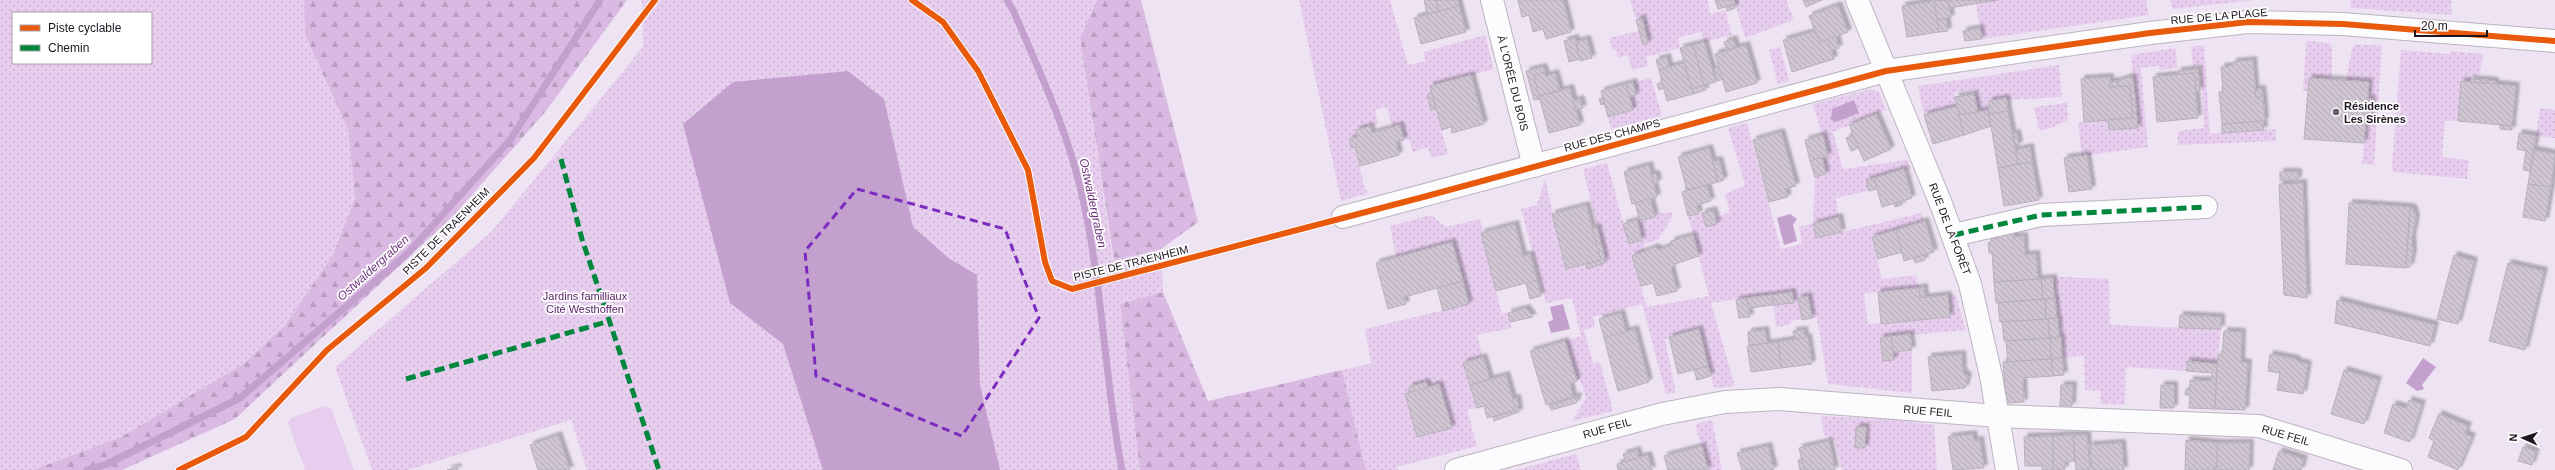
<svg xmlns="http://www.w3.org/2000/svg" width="2555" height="470" viewBox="0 0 2555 470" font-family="Helvetica,sans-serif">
  <defs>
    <pattern id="grass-dots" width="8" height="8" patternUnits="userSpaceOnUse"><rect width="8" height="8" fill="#e7ceef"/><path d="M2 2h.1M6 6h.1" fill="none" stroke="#c6b0cd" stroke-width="1.8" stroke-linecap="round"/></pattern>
    <pattern id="forest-firs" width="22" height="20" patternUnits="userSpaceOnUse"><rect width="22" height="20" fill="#dabae3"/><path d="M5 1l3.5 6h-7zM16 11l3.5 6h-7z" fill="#bb9fc2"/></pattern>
    <pattern id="building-back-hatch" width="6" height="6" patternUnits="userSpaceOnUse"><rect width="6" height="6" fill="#d0c6d3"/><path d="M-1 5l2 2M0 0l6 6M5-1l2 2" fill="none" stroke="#b2a9b5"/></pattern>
    <filter id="shadow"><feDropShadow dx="3.5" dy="-3.5" stdDeviation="1" flood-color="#0004"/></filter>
  </defs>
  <rect width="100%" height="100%" fill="#eee3f2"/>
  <g fill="url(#grass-dots)" fill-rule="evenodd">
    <path d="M0,0H304L305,36L348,130L355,198L333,255L285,325L243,364L121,437L33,470H0ZM13,13H151V63H13Z"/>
    <path d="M642,0H1097L1080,38L1113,259L1161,249L1163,292L1120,305L1140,470H587L571,420L408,470H372L335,367L492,231L643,47Z"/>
    <path d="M1299,0H1390L1408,65L1426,61L1423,52L1485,35L1494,69L1430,86L1432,93L1427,95L1431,110L1436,109L1448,154L1431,158L1428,147L1413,152L1409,139L1404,140L1400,125L1392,127L1387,107L1375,110L1378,124L1356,130L1358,137L1349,139L1351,148L1355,147L1365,189L1369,193L1341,201Z"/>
    <path d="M1630,0H1708L1710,14L1725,10L1732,35L1704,42L1701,32L1678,38L1680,48L1646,57L1648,66L1632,70L1628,55L1618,58L1616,50L1613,51L1609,38L1639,31L1643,45L1648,43L1642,18L1636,20Z"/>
    <path d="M1734,0H1786L1794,20L1745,38Z"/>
    <path d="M1998,0H2146L2149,15L1982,39L1976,4Z"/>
    <path d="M2170,0H2255L2173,9Z"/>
    <path d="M2350,0H2451L2452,15L2351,8Z"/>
    <path d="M2309,41L2329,43L2332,47V79L2309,78L2307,91H2303L2306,43Z"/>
    <path d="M2356,44L2382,46L2374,165L2362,164L2366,125H2370L2372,99H2367L2346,80L2352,48Z"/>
    <path d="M2204,45L2210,134L2276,129V141L2178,145V131L2204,128L2201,66H2193L2191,47Z"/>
    <path d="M1780,47L1789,81L1778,84L1769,50Z"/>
    <path d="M2176,48L2177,68L2160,70L2159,66L2141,68L2148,147L2082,156L2078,122L2108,120L2138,128L2131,55Z"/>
    <path d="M2401,50L2450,54L2451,51L2483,54L2480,74L2471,78L2470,82H2461L2458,121H2445L2442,157L2469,160L2467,179L2394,172L2392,167Z"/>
    <path d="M2059,65L2062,97L2007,100L2006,98L1989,101L1990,110L1978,112L1974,90L1955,92L1957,106L1924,115L1918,86Z"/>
    <path d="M1651,78L1662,116L1611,129L1608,117L1633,110L1629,97L1636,95L1633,82Z"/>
    <path d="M1870,89L1879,92L1886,110L1833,132L1843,169L1907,160L1911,168L1866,180L1869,191L1836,198L1839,217L1813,224L1817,238L1921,213L1925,221L1872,238L1882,279L1916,275L1919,288L1864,294L1868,324L1950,317L1948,295H1956L1966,330L1880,338L1883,361L1894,360L1893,352L1912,350V393L1828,384L1817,318H1812L1808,296L1798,298L1802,320H1793L1789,325L1776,327L1774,305L1794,302L1792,292L1711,303L1735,386L1714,388L1699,329L1665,339L1676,393L1666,394L1642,304L1593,317L1595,327L1584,330L1593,363L1600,362L1613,411L1572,421L1586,398L1580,380L1577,381L1565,341L1581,336L1572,298L1546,303L1521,209L1537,205L1545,179L1566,269L1585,264L1587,269L1603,264L1605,259L1583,169L1607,163L1629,243L1642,240L1637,221L1655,217V214L1672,212L1673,216L1658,240L1644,244L1645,252L1632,256L1647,307L1709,296L1688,216L1702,213L1706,227L1715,218L1730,212L1725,194L1745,185L1728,128L1747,123L1781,249L1802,244L1799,227L1813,223L1815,177L1826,174L1822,157L1828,156L1813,104Z"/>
    <path d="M2067,101L2068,120L2049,129L2039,130L2034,107L2060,104Z"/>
    <path d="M2540,108L2555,110V138L2536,136Z"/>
    <path d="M1431,215L1446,227L1480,219L1484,233L1481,234L1502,314L1508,313L1512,328L1477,335L1483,357L1463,363L1477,408L1467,410L1477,446L1397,467L1398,470H1366L1342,370L1371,363L1365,329L1469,304L1452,242L1396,257L1390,226ZM1439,385L1451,428L1417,437L1405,394L1410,392L1409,387L1428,388Z"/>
    <path d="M2063,277L2109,279L2110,325L2221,329L2217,364L2187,361V371L2126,367L2125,405L2101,404L2100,391L2085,390L2084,356L2062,358L2053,278Z"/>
    <path d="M1821,416L1900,420L1934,425L1937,470H1842L1835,441L1824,435Z"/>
    <path d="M1712,420L1722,470H1708L1695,424Z"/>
    <path d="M1576,454L1581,470H1516Z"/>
  </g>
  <g fill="url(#forest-firs)">
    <path d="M304,0H627L546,111L455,214L235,419L122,470H33L121,437L243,364L285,325L333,255L355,198L348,130L305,35Z"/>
    <path d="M1097,0H1141L1198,222L1161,249L1114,260L1080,38Z"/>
    <path d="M1163,292L1208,401L1342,370L1366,470H1140L1120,304Z"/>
  </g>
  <path fill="#e7ceef" d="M324,406L331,408L354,470H305L288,423L291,418Z"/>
  <g fill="#c4a0ce">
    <path d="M848,71L884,99L913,227L950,259L977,275L980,385L1000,470H823L783,344L730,303L683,124L733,82Z"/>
    <path d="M1854,100L1859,113L1836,122L1831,120L1832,109Z"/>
    <path d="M1790,214L1797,219L1793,225L1797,241L1784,245L1777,218Z"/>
    <path d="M1563,304L1570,329L1551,333L1548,322L1553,320L1550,307Z"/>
    <path d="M2423,358L2436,367L2422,385L2424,389L2417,391L2406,383Z"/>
  </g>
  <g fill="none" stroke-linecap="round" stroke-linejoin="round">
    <g stroke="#c4a0ce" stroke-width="7">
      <path d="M1007,0L1014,12C1039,71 1067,129 1081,191C1103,283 1104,378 1122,470"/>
      <path d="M87,470L107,464L240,398L407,254L510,140L600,0"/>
    </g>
  </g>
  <g fill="url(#building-back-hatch)" stroke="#b9b0bc" filter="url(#shadow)">
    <path d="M1424,0H1436L1439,11L1427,14Z"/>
    <path d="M1441,0H1458L1459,6L1439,11L1436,1Z"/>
    <path d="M1518,0H1563L1571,32L1546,39L1543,29L1533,32L1529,15L1522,17Z"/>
    <path d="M1715,0H1734L1735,4L1718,9Z"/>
    <path d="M1803,0H1822L1806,7Z"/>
    <path d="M1948,0L1951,18L1937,20L1934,1Z"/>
    <path d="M1948,0H1979L1980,3L1949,8Z"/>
    <path d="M1979,0H1998L1980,3Z"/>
    <path d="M1934,1L1939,32L1907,37L1902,6Z"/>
    <path d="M1734,4L1735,8L1727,11L1726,7Z"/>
    <path d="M1838,5L1848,32L1820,43L1809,16Z"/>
    <path d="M1459,6L1466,32L1421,44L1414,18Z"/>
    <path d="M1642,18L1648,43L1643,45L1636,20Z"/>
    <path d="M1946,19L1948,31L1939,32L1937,20Z"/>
    <path d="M1980,28L1982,39L1965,41L1963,31Z"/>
    <path d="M1815,31L1820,43L1828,39L1834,59L1792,72L1783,40Z"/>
    <path d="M1836,36L1839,48L1831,50L1828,39Z"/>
    <path d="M1575,38L1580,59L1569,62L1564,41Z"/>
    <path d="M1587,39L1592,58L1580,61L1576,42Z"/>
    <path d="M1733,39L1736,47L1727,50L1724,42Z"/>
    <path d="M1704,42L1716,82L1704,85L1693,45Z"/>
    <path d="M1693,45L1704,85L1692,89L1680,48Z"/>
    <path d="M1746,45L1757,83L1726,92L1715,54Z"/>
    <path d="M1667,57L1669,67L1659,70L1656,60Z"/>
    <path d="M2253,60L2256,97H2263L2265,121L2222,124L2219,92H2223L2221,67L2233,66V62Z"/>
    <path d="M1684,63L1693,94L1667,101L1659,70Z"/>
    <path d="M1543,67L1545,72L1534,75L1540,99L1534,100L1526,71Z"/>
    <path d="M1719,67L1723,79L1717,81L1714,69Z"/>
    <path d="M2198,69L2200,91H2196L2194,73L2178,75V71Z"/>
    <path d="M1545,72L1546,76L1555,73L1560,90L1539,96L1534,75Z"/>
    <path d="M2194,73L2198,118L2157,122L2153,77Z"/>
    <path d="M1471,75L1484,124L1452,133L1451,127L1442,130L1430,86Z"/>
    <path d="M2110,77V87L2130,86L2133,118L2084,122L2081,79Z"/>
    <path d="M2129,77L2133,78L2138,128L2109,130L2108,120L2133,118L2130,86H2119L2118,81Z"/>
    <path d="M2309,78L2369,82L2364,143L2304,139Z"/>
    <path d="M2471,79L2495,81V84L2470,82Z"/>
    <path d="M2118,81L2119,86L2110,87V82Z"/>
    <path d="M2461,81L2516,86L2512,126L2458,121Z"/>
    <path d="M1633,82L1636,95L1629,97L1626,84Z"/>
    <path d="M1662,83L1664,88L1659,90L1657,84Z"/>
    <path d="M1626,84L1633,110L1608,117L1601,91Z"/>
    <path d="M1704,85L1706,90L1693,94L1692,89Z"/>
    <path d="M1570,88L1580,125L1549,133L1539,96Z"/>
    <path d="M2259,89H2262L2263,97H2256L2255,90Z"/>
    <path d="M1432,93L1436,109L1431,110L1427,95Z"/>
    <path d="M1974,94L1978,112L1959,115L1955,97Z"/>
    <path d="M1603,98L1604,104L1601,105L1599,99Z"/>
    <path d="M2006,98L2008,111L1989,114V101Z"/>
    <path d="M1580,99L1583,108L1576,110L1573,101Z"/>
    <path d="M2367,99H2372L2370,125H2366Z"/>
    <path d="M1957,106L1964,135L1933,144L1924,115Z"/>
    <path d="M1988,110L1991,126L1964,135L1959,115Z"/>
    <path d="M2008,111L2018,164L1998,168L1989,114Z"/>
    <path d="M1876,114L1891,149L1864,161L1849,125Z"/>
    <path d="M2263,121L2264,130L2222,133V124Z"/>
    <path d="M1400,125L1404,140L1396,142L1399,155L1360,166L1355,147L1351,148L1349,139L1358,137L1356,130L1370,126L1372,133Z"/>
    <path d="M2500,125L2512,126V130L2500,129Z"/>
    <path d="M1781,132L1796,186L1785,189L1788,197L1769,202L1753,140Z"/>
    <path d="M2017,133L2019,145L2015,146L2013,134Z"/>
    <path d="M2519,133L2536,136L2530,171L2523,170L2526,151L2517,149Z"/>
    <path d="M1823,135L1828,156L1810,161L1805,140Z"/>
    <path d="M1853,135L1859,148L1851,151L1846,138Z"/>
    <path d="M2030,147L2032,162L2018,164L2016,150Z"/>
    <path d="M1709,148L1718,182L1687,190L1678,157Z"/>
    <path d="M2534,150L2555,154L2551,187L2528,184Z"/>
    <path d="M2087,155L2092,189L2069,192L2064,158Z"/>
    <path d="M1822,157L1826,174L1815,177L1810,161Z"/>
    <path d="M1719,160L1724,180L1718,182L1713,161Z"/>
    <path d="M2032,162L2039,200L2004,206L1998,168Z"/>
    <path d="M1649,165L1657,197L1632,204L1624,172Z"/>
    <path d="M1904,169L1912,198L1882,207L1874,178Z"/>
    <rect x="2280" y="172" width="18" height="8"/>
    <path d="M1656,174L1658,182L1654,184L1651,175Z"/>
    <path d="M1874,178L1877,189L1869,191L1866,180Z"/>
    <path d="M2303,183L2307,298L2284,295L2279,184Z"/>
    <path d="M2528,184L2551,187L2545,221L2523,217Z"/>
    <path d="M1707,185L1711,201L1697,205L1699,214L1688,216L1682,192Z"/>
    <path d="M1650,198L1655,217L1640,221L1635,203Z"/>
    <path d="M1901,202L1902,205L1895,207L1894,204Z"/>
    <path d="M2349,203L2410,207L2406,268L2346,264Z"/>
    <path d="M1586,205L1601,260L1566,269L1552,214Z"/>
    <path d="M2410,208H2413L2416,218L2412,239L2413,253L2410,267H2406Z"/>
    <path d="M1713,210L1717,224L1706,227L1702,213Z"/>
    <path d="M1839,217L1842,232L1816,238L1813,224Z"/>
    <path d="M1637,220L1642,240L1629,244L1623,224Z"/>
    <path d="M1925,221L1934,252L1904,261L1896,230Z"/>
    <path d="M1515,224L1523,256L1530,254L1537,280L1496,291L1481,233Z"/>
    <path d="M1597,227L1605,259L1603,264L1587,269L1586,264L1601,260L1592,229Z"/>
    <path d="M1896,230L1902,252L1878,259L1872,237Z"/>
    <path d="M2014,232V237L2024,236L2025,255L2036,254L2038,279L1994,282L1992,253H1989L1988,243L1991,242V239L1999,238V233Z"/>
    <path d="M1693,235L1699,256L1675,264L1671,269L1677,291L1657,296L1653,283L1641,286L1632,256L1655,247L1659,250L1664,248L1672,244L1671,241Z"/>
    <path d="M1452,242L1463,281L1404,297L1406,304L1388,309L1376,263Z"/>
    <path d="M1924,255L1925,260L1915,263L1913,258Z"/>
    <path d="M2454,255L2474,261L2458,324L2437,319Z"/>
    <path d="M2508,263L2544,271L2525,350L2489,341Z"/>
    <path d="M2053,278L2054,299H2043L2041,279Z"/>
    <path d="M2041,279L2043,299L1996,303L1994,282Z"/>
    <path d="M1537,280L1541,296L1530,299L1526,283Z"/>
    <path d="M1463,281L1469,304L1443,311L1437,288Z"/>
    <path d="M1924,287L1925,298H1920L1919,288Z"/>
    <path d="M1919,288L1920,298L1948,295L1950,317L1881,324L1878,292Z"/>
    <path d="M1792,292L1794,303L1774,305L1772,295Z"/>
    <path d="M1772,295L1774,305L1749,308L1747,298Z"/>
    <path d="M1808,296L1812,318L1802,320L1798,298Z"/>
    <path d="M1747,298L1750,317L1739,318L1736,300Z"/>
    <path d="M2055,298L2057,318L2046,319L2045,299Z"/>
    <path d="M2045,299L2046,319L2000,322L1998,303Z"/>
    <path d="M2337,300L2435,325L2430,346L2335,323Z"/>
    <path d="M1526,308L1533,317L1510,322L1508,313Z"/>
    <path d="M1621,313L1626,332L1604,338L1599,319Z"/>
    <path d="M2180,315L2221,317V329L2179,328Z"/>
    <path d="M2058,318L2059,337L2049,338L2048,319Z"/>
    <path d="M2048,319L2049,338L2004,341L2002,322Z"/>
    <path d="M1635,329L1649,382L1618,391L1604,338Z"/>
    <path d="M1699,329L1708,366L1678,374L1669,337Z"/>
    <path d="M1765,330L1767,343L1749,345L1748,332Z"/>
    <path d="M1804,330L1805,338L1794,339L1793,331Z"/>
    <path d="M2224,331L2242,332L2241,362L2248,363L2245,410L2215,409L2218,354L2222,355Z"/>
    <path d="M1910,334L1912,350L1893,352L1891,336Z"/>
    <path d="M1891,336L1894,360L1883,361L1880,338Z"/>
    <path d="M1808,337L1812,364L1781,368L1778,342Z"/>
    <path d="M2061,337L2062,358L2051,359L2050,338Z"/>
    <path d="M2050,338L2051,359L2008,362L2006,341Z"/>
    <path d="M1565,341L1577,381L1570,384L1573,397L1546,405L1530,351Z"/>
    <path d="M1778,342L1781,368L1751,372L1747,346Z"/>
    <path d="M1962,354L1963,373L1968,376L1965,388L1932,391L1928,357Z"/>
    <path d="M2270,354L2296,359L2298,362L2308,364L2303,394L2283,391L2278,384L2280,373L2268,371Z"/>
    <path d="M1483,357L1490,379L1470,385L1463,363Z"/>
    <path d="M2062,358L2064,375L2053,376L2051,359Z"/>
    <path d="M2051,359L2053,376L2023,378L2024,402L2006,403L2003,362Z"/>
    <path d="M2187,361L2217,364L2215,409L2189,408L2190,395H2185L2186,389H2190V380L2211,381L2212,373L2187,371Z"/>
    <path d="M1708,366L1711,376L1697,380L1694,370Z"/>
    <path d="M2344,370L2378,380L2364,424L2331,414Z"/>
    <path d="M1506,375L1516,410L1487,418L1484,406L1477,408L1470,385Z"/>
    <path d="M1426,382L1428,388L1410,392L1409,387Z"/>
    <path d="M1439,384L1452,428L1417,437L1405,394Z"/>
    <path d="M2278,384L2283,391L2277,390Z"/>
    <path d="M2061,385H2073L2072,406H2060Z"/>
    <path d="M2161,385H2174V408H2160Z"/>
    <path d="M1578,396L1576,403L1551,410L1549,405Z"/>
    <path d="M1517,398L1519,412L1494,421L1493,417L1516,410L1512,399Z"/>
    <path d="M2409,400L2422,404L2410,442L2384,433L2393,404L2406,408Z"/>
    <path d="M2439,414L2468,426L2465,434L2472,437L2458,470L2428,457L2434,441L2429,438Z"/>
    <path d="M1856,427H1866L1865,448H1855Z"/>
    <path d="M1973,434L1974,441L1980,440L1984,468L1953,470L1948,437Z"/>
    <path d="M558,435L570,470H538L530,445Z"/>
    <path d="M2073,435H2087L2090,470H2076Z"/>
    <path d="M2073,435L2075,461H2065V469L2053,470V436Z"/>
    <path d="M2053,436V470H2042V466H2025L2024,437Z"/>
    <path d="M2186,440L2218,443L2216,470H2185Z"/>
    <path d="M1829,441L1835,470H1804L1799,448Z"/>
    <path d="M2122,443L2124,470H2092L2090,445Z"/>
    <path d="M2218,443H2250L2249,470H2216Z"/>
    <path d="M1702,446L1708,470H1668L1664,456Z"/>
    <path d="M1768,446L1774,470H1742L1737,453Z"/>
    <path d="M2523,447L2536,451L2532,465L2518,461Z"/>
    <path d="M1637,450L1639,458L1626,462L1623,454Z"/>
    <path d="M2279,451L2304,459L2301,470H2273Z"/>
    <path d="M1648,455L1652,470H1618L1617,464Z"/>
    <path d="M1802,459L1804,470H1800L1798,460Z"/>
    <path d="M457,467L458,470H447Z"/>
  </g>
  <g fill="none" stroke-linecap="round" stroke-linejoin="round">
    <defs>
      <g id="minor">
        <path d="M1492,0L1534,166"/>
        <path d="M1857,0L1941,204L1970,284L1991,376L2007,470"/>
        <path d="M1343,217L1886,71L2150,33L2248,22L2343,24L2555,41"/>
        <path d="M1954,235L2041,215L2206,207"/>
        <path d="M1456,470L1662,414L1725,402L1779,399L1998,416L2259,426L2401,470"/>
      </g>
    </defs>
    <use href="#minor" stroke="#bcb4bf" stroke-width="24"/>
    <use href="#minor" stroke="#fcfbfd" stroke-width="22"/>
    <g stroke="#00873e" stroke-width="5" stroke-dasharray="10 5" stroke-linecap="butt">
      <path d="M561,159L582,239L659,470"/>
      <path d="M1954,235L2041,215L2206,207"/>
      <path d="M406,379L610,321"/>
    </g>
    <defs>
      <g id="cycleway">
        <path d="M912,0L943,22L978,71L1028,170L1045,262L1052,281L1072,289L1427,196L1886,71L2150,33L2248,22L2343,24L2555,41"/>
        <path d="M179,470L246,437L327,350L426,268L534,158L655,0"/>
      </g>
    </defs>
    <use href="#cycleway" stroke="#fff" stroke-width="8"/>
    <use href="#cycleway" stroke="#e8590c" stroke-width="6"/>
  </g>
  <path fill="none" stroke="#7b2cbf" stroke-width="3" stroke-dasharray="8 5" stroke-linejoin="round" d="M857,189L1005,229L1039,318L962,436L816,376L805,251Z"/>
  <circle fill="#675e6a" stroke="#fff" stroke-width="1.5" cx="2336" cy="112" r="4"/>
  <g text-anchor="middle" stroke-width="3.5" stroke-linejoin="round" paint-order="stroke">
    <g font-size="11" fill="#1e1620" stroke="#fff">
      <text transform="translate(2219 16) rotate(-5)" y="4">RUE DE LA PLAGE</text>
      <text transform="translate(1513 83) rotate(76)" y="4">À L'ORÉE DU BOIS</text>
      <text transform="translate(1612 135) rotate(-15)" y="4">RUE DES CHAMPS</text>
      <text transform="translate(1950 229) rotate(69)" y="4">RUE DE LA FORÊT</text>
      <text transform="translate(446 231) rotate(-45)" y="4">PISTE DE TRAENHEIM</text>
      <text transform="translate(1131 263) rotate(-14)" y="4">PISTE DE TRAENHEIM</text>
      <text transform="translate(1928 411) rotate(5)" y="4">RUE FEIL</text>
      <text transform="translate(1607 428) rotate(-16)" y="4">RUE FEIL</text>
      <text transform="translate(2286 435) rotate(16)" y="4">RUE FEIL</text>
    </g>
    <g font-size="11" font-weight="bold" fill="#1e1620" stroke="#fff" text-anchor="start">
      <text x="2344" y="110">Résidence<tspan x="2344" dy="13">Les Sirènes</tspan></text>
    </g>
    <g font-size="11" fill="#561c65" stroke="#fff">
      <text x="585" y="300">Jardins familliaux<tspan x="585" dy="13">Cité Westhoffen</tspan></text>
    </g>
    <g font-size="12" font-style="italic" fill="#6e337d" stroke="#fff">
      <text transform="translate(1093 203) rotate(78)" y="4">Ostwaldergraben</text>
      <text transform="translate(373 268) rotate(-42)" y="4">Ostwaldergraben</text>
    </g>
  </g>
  <rect x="12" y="12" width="140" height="52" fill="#ffffff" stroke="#a5a2a6"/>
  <rect x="20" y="25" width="20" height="6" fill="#e8590c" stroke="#a5a2a6"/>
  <text x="48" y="32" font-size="12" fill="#1e1620">Piste cyclable</text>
  <rect x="20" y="45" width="20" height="6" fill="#00873e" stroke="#a5a2a6"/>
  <text x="48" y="52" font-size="12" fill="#1e1620">Chemin</text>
  <g transform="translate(2523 438) rotate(273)" stroke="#ffffff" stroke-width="3" paint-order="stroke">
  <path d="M0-3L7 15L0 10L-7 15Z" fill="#1e1620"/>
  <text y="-6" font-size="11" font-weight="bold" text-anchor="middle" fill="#1e1620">N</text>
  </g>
  <path d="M2415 30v6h72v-6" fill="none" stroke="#1e1620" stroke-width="2"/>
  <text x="2421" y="30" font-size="12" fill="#1e1620" stroke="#ffffff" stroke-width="3" paint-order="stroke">20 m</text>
</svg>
